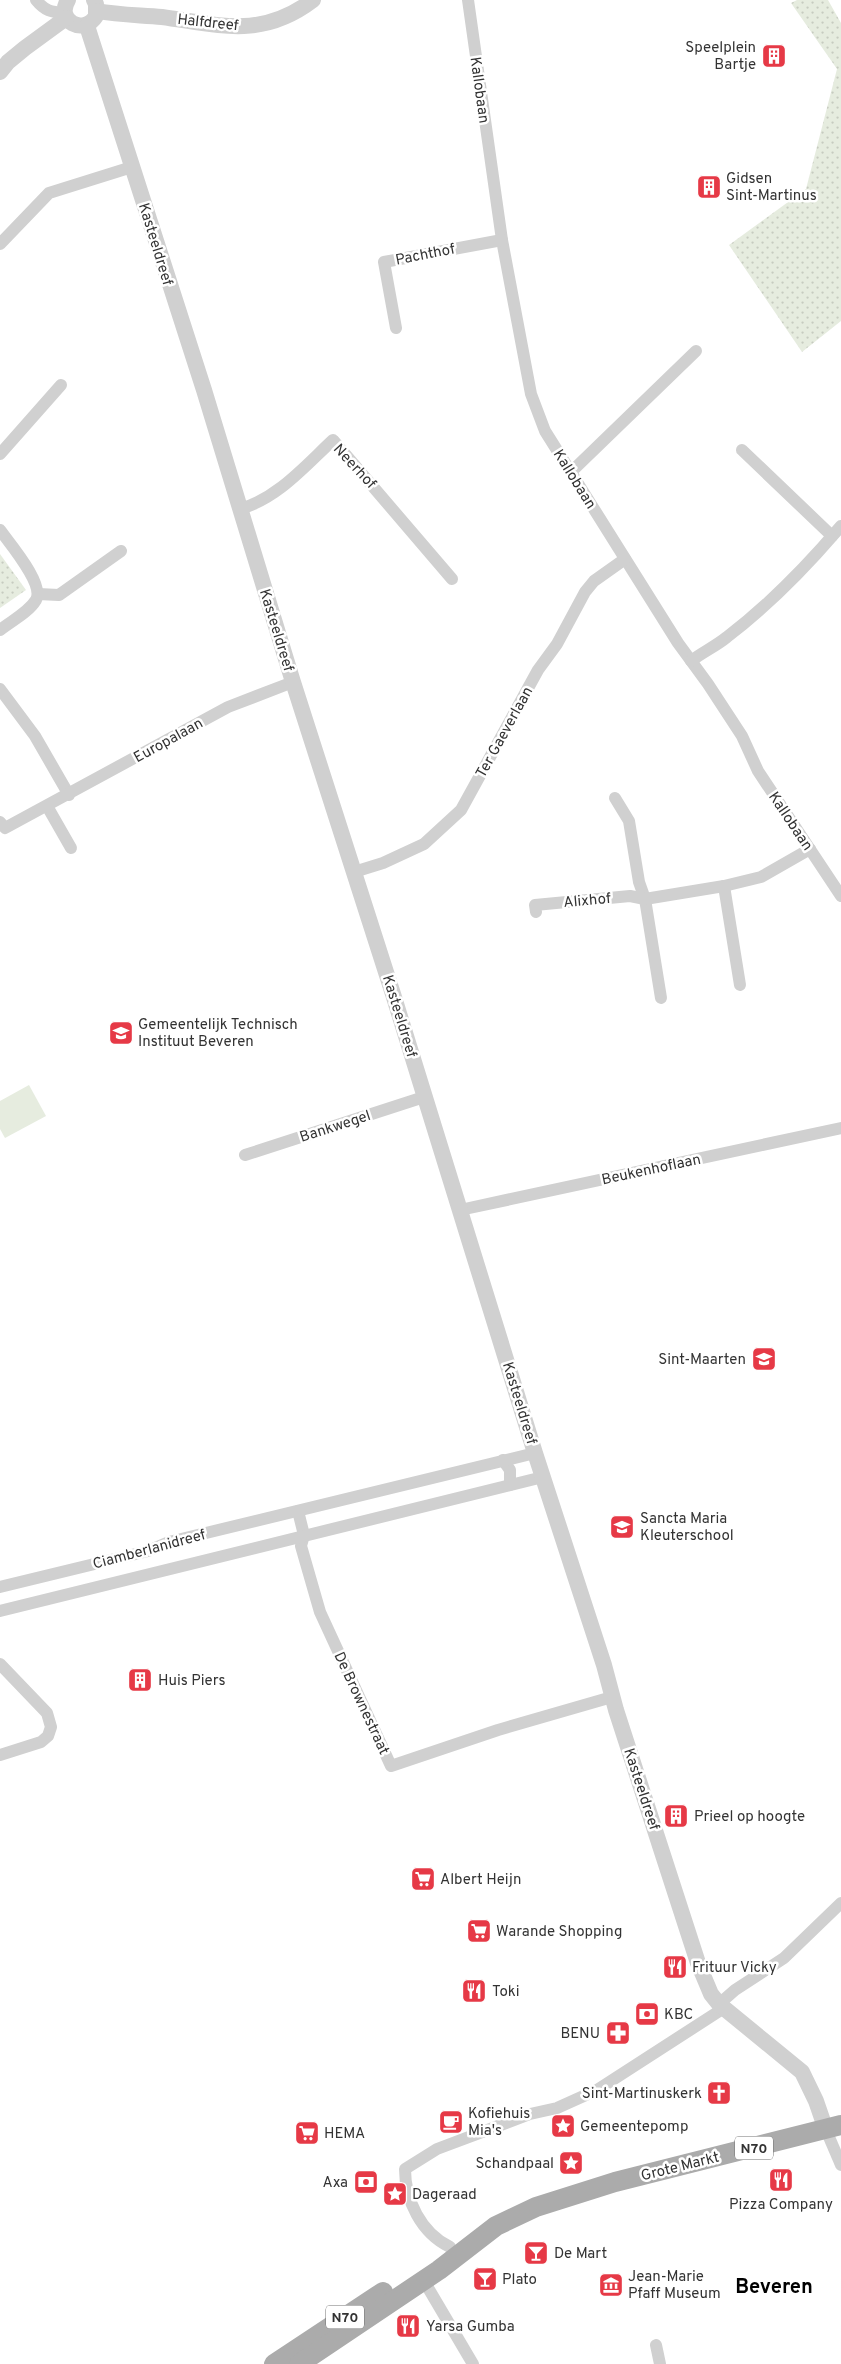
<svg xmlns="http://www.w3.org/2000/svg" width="841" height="2364" viewBox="0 0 841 2364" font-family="Overpass,sans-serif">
  <defs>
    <pattern id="grass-dots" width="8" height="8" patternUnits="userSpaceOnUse" patternTransform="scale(1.25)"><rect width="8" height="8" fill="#e6ecdf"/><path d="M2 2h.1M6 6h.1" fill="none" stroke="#c6cbc0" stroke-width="1.8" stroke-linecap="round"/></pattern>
  </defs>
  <rect width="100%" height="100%" fill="#fff"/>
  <g fill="url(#grass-dots)">
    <path d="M797,0H828L841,23V321L802,352L729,245L806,189L837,69L791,3Z"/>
    <path d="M0,554L26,590L0,608Z"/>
  </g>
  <path fill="#e6ecdf" d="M29,1085L46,1116L5,1138L0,1129V1101Z"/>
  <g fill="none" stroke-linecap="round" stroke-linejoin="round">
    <g stroke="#d0d0d0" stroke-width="12">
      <path d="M36,0C45,11 51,12 64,13"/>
      <path d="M468,0L502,240L531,394L545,431L678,643L708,684L742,736L758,771L841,896"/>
      <path d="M0,244L49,193L132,167"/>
      <path d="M396,328L384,262L502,240"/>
      <path d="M742,450L832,536"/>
      <path d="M0,454L61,385"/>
      <path d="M571,472L696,351"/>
      <path d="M240,509C278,498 305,466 333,440L452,579"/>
      <path d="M0,530C9,543 45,584 36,600C28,613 11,621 0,630"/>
      <path d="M38,594L59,595L121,551"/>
      <path d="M691,661C703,652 716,646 727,637C769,605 807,566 841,526"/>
      <path d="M0,689L35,736L69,795"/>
      <path d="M615,798L629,821L639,882L645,899L661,998"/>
      <path d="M47,806L71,848"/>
      <path d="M0,822L5,828L228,707L293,682"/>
      <path d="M354,872L383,863L424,844L461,810L538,670L557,644L585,592L594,581L625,559"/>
      <path d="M724,886L740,985"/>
      <path d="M536,912L535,905L630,896L645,899L724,886L761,877L810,849"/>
      <path d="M245,1155L424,1097"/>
      <path d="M460,1210L841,1128"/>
      <path d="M503,1460L510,1470V1485"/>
      <path d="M298,1511L304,1535L301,1546L320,1612L391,1766L498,1730L612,1697"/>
      <path d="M0,1587L148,1551L169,1542L535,1453"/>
      <path d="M0,1611L543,1477"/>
      <path d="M0,1664L47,1713L51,1727L48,1736L41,1742L0,1755"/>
      <path d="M719,2004L735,1990L784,1958L841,1903"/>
      <path d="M826,2130L841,2165"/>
      <path d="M450,2247C421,2233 405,2200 405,2169L437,2149L530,2114L557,2108L597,2090L724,2008"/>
      <path d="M424,2281L473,2364"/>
      <path d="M656,2345L660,2364"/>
    </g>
    <g stroke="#d0d0d0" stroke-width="16">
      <path d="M68,0C55,21 84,36 96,16V4L94,0"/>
      <path d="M97,11C119,15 141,15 162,17C220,25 262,39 313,0"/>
      <path d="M87,26L204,390L293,682L393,994L535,1453L604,1665L616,1710L698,1963L711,1994L719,2004L802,2072L816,2101L826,2130"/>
      <path d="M0,72L8,62L25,48L66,18"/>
    </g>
    <g stroke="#ababab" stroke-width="20">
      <path d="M274,2364L383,2292"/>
      <path d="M299,2364L439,2270L496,2226L536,2207L615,2182L841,2125"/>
    </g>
  </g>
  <defs>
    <symbol id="building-square" viewBox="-11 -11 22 22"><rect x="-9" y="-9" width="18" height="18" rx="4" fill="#e63946" stroke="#fff"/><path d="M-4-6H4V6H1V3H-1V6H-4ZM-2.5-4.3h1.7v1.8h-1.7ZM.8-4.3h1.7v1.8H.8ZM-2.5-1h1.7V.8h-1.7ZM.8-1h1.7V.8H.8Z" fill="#fff"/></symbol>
    <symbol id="school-square" viewBox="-11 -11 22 22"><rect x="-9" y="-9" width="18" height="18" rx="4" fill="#e63946" stroke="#fff"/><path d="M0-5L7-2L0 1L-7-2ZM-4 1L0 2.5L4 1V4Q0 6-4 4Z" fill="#fff"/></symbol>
    <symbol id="supermarket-square" viewBox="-11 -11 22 22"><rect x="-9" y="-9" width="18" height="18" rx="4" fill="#e63946" stroke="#fff"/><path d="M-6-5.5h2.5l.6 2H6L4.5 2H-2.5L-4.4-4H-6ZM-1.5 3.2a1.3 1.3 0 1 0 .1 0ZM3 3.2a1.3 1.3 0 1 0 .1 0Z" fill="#fff"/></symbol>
    <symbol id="restaurant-square" viewBox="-11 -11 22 22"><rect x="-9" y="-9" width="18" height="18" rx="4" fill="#e63946" stroke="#fff"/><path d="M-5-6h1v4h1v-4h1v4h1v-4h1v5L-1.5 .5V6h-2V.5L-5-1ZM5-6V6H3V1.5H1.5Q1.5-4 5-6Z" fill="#fff"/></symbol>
    <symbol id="bank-square" viewBox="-11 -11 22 22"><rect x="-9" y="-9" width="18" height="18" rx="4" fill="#e63946" stroke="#fff"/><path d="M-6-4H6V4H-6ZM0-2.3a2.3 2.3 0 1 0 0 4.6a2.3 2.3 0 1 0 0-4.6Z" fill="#fff"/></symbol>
    <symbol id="pharmacy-square" viewBox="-11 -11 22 22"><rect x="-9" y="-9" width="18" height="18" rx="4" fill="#e63946" stroke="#fff"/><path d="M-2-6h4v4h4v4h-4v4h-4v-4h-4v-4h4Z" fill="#fff"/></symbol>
    <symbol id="church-square" viewBox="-11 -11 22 22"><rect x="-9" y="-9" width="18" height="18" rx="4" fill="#e63946" stroke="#fff"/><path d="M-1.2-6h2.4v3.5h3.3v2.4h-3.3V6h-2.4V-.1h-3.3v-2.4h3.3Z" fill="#fff"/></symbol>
    <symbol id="cafe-square" viewBox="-11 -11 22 22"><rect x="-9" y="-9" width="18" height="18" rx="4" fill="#e63946" stroke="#fff"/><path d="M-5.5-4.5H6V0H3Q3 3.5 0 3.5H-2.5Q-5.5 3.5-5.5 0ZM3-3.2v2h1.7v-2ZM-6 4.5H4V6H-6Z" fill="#fff"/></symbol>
    <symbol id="sight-square" viewBox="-11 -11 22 22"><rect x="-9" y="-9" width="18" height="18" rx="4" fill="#e63946" stroke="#fff"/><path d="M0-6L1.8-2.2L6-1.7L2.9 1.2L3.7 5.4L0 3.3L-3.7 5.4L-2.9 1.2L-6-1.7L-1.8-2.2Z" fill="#fff"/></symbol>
    <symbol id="bar-square" viewBox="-11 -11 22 22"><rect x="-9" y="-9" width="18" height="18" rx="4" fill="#e63946" stroke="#fff"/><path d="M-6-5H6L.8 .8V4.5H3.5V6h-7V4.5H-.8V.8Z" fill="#fff"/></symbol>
    <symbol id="museum-square" viewBox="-11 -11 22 22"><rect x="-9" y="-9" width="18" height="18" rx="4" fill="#e63946" stroke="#fff"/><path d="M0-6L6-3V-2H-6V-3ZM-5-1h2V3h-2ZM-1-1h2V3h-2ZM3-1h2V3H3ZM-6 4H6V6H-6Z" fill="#fff"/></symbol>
  </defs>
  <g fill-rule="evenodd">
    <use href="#building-square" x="760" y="42" width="28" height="28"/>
    <use href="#building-square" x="695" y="173" width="28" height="28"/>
    <use href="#school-square" x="107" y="1019" width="28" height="28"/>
    <use href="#school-square" x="750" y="1345" width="28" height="28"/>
    <use href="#school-square" x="608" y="1513" width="28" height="28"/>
    <use href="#building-square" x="126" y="1666" width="28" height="28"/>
    <use href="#building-square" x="662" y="1802" width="28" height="28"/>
    <use href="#supermarket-square" x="409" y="1865" width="28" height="28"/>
    <use href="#supermarket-square" x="465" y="1917" width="28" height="28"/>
    <use href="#restaurant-square" x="661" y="1953" width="28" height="28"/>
    <use href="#restaurant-square" x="460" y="1977" width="28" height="28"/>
    <use href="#bank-square" x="633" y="2000" width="28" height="28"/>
    <use href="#pharmacy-square" x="604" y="2019" width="28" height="28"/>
    <use href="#church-square" x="705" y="2079" width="28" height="28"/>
    <use href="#cafe-square" x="437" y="2108" width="28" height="28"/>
    <use href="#sight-square" x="549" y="2112" width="28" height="28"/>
    <use href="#supermarket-square" x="293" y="2119" width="28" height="28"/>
    <use href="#sight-square" x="557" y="2149" width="28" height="28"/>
    <use href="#restaurant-square" x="767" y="2166" width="28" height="28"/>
    <use href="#bank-square" x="352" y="2168" width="28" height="28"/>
    <use href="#sight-square" x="381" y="2180" width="28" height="28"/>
    <use href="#bar-square" x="522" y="2239" width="28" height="28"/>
    <use href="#bar-square" x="471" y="2265" width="28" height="28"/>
    <use href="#museum-square" x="597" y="2271" width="28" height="28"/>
    <use href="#restaurant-square" x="394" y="2312" width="28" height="28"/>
  </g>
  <g text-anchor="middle" stroke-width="5" stroke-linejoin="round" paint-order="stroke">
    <g fill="#fff" stroke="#707070" stroke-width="1">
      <rect x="735" y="2136.5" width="38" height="23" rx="4"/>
      <rect x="326" y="2305.5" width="38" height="23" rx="4"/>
    </g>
    <g font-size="14" font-weight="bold" fill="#333">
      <text x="754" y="2153">N70</text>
      <text x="345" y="2322">N70</text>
    </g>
    <g font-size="15" fill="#333" stroke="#fff">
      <text transform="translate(208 22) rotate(6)" y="5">Halfdreef</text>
      <text transform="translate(480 90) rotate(82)" y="5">Kallobaan</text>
      <text transform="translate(156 244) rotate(73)" y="5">Kasteeldreef</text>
      <text transform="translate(425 254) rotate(-11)" y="5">Pachthof</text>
      <text transform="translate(355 466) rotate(47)" y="5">Neerhof</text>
      <text transform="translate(575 479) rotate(58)" y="5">Kallobaan</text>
      <text transform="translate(277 630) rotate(73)" y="5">Kasteeldreef</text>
      <text transform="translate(504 732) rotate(-61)" y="5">Ter Gaeverlaan</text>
      <text transform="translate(168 740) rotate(-29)" y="5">Europalaan</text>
      <text transform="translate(791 821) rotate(56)" y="5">Kallobaan</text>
      <text transform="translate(587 900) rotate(-5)" y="5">Alixhof</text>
      <text transform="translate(400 1016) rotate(73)" y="5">Kasteeldreef</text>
      <text transform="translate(335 1126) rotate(-18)" y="5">Bankwegel</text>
      <text transform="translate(651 1169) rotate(-12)" y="5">Beukenhoflaan</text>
      <text transform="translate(520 1403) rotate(73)" y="5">Kasteeldreef</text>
      <text transform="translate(149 1549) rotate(-15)" y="5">Ciamberlanidreef</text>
      <text transform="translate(362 1703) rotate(65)" y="5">De Brownestraat</text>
      <text transform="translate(642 1789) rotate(72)" y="5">Kasteeldreef</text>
      <text transform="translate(680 2166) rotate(-14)" y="5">Grote Markt</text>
    </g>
    <g font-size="15" fill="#333" stroke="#fff" text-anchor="start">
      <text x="756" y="52" text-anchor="end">Speelplein<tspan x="756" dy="17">Bartje</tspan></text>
      <text x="726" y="183">Gidsen<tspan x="726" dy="17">Sint-Martinus</tspan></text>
      <text x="138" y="1029">Gemeentelijk Technisch<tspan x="138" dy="17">Instituut Beveren</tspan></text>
      <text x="746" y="1364" text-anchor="end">Sint-Maarten</text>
      <text x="640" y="1523">Sancta Maria<tspan x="640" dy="17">Kleuterschool</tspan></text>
      <text x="158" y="1685">Huis Piers</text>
      <text x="694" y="1821">Prieel op hoogte</text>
      <text x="440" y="1884">Albert Heijn</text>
      <text x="496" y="1936">Warande Shopping</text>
      <text x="692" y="1972">Frituur Vicky</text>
      <text x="492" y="1996">Toki</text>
      <text x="664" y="2019">KBC</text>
      <text x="600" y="2038" text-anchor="end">BENU</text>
      <text x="702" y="2098" text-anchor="end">Sint-Martinuskerk</text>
      <text x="468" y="2118">Kofiehuis<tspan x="468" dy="17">Mia's</tspan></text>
      <text x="580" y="2131">Gemeentepomp</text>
      <text x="324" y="2138">HEMA</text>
      <text x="554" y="2168" text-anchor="end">Schandpaal</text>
      <text x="348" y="2187" text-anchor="end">Axa</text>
      <text x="412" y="2199">Dageraad</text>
      <text x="781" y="2209" text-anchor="middle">Pizza Company</text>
      <text x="554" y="2258">De Mart</text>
      <text x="628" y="2281">Jean-Marie<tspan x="628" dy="17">Pfaff Museum</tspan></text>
      <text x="502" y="2284">Plato</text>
      <text x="426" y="2331">Yarsa Gumba</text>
    </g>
    <g font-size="20" font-weight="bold" fill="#000" stroke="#fff">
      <text x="774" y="2293">Beveren</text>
    </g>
  </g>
</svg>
